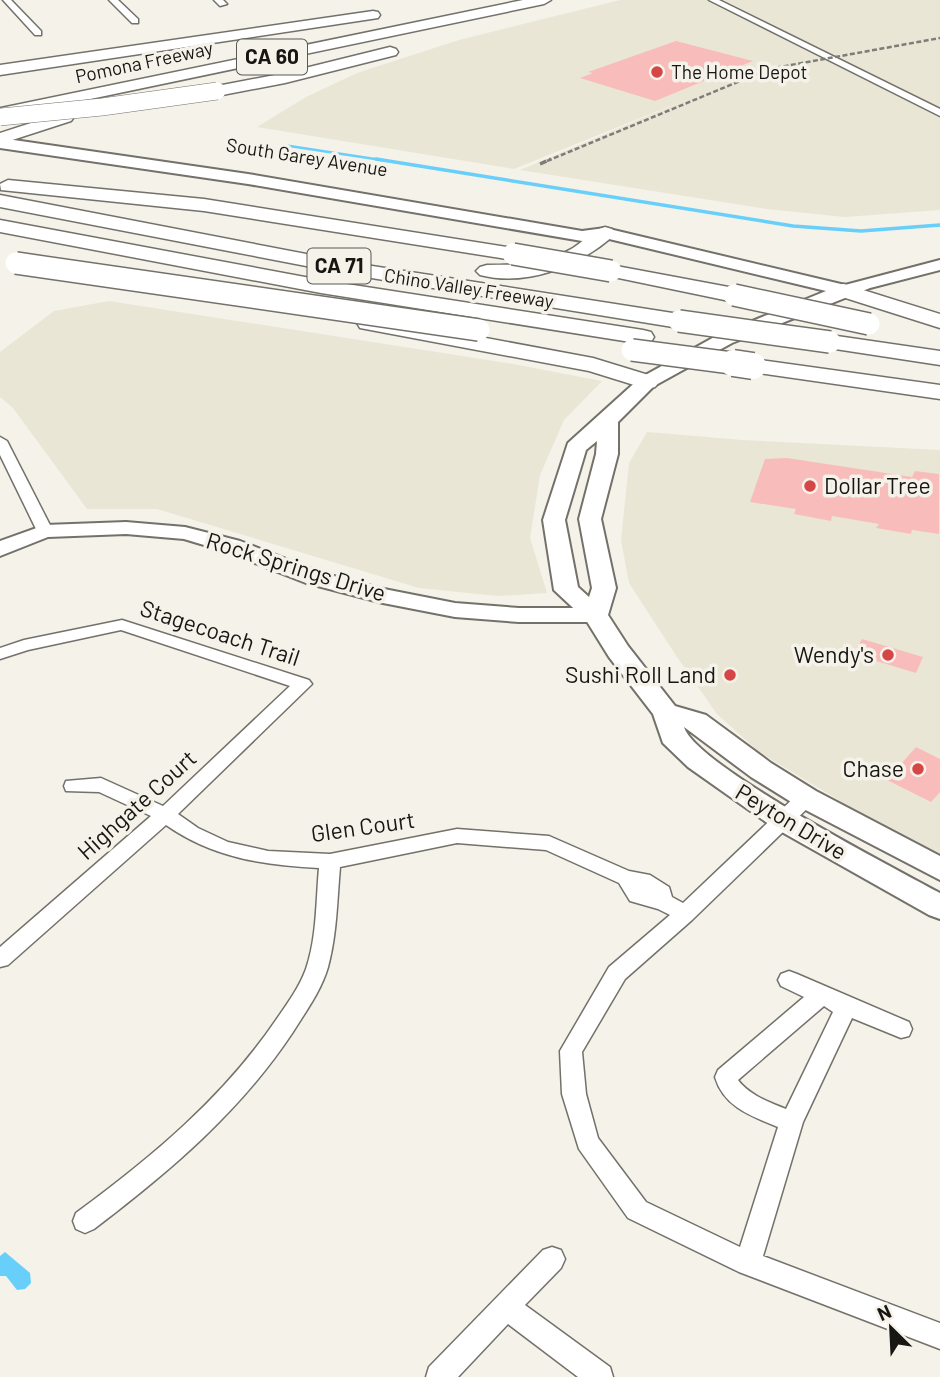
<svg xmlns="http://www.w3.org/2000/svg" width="940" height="1377" viewBox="0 0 940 1377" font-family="Barlow,sans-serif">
  <rect width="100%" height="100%" fill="#f4f2e9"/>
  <g fill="#eae6d6">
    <path d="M620,0H707L818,57L830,54L724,0H940V210L845,217L767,209L520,170L690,98L514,169L257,127L306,97L357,73L459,40Z"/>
    <path d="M109,301L513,364L602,381L564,420L540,475L530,538L547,593L498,596L419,588L157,509H87L13,408L0,397V352L54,311Z"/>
    <path d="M647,432L742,440L940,450V856L905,840L759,752L717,714L677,657L629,583L621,540L629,463Z"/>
  </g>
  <path fill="#68cffa" d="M5,1252L30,1273L31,1283L25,1289L17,1290L6,1276H0V1256Z"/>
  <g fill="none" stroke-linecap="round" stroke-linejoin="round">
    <path stroke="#68cffa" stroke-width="2.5" d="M283,145L388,161"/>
    <path stroke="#68cffa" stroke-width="3.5" d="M376,159L793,226L861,231L940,225"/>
  </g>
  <g fill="#f8bdbb">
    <path d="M676,41L753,61L655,101L580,78L593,73L588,72Z"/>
    <path d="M787,458L912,477L915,471L939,474V534L912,530L911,534L876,528L879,524L832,516L831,521L794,514L796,509L750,502L765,459Z"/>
    <path d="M862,639L923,657L916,673L853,654Z"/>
    <path d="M916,747L940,759V792L931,802L887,780Z"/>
  </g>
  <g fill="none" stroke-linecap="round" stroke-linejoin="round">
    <defs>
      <g id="street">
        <path d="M3,0H11L41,31V35H35Z"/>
        <path d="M109,0H118L138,19V23H132Z"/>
        <path d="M214,0H223L227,4L220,6Z"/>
        <path d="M709,0H719L940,109V116Z"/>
        <path d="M0,437L7,441L53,531L50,534H40L37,531L0,455Z"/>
        <path d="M122,620L309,680L312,684L178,814L198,828L228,842L268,851L330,854L457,829L549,836L629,871L650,875L669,887L672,897L683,903L799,793H813L816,798L813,803L692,920L625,979L582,1052L586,1094L598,1138L646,1202L740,1247L778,1127C751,1116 724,1107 715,1077L718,1070L804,997L781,986L778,980L781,974L789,971L797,974L909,1022L912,1029L909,1036L901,1038L852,1018L803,1122L763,1256L940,1323V1349L739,1272L628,1218L579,1149L562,1094L560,1051L609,967L670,915L658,909L630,901L619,883L546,850L457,843L340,867C337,900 337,934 328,967C321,991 306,1011 293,1032C240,1112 169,1172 94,1229L85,1233L76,1229L73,1221L76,1213C152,1157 223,1098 276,1020C287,1004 299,988 306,969C317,937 316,901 319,868C263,865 213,858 166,825L8,965L0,967V947L151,816L99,792L66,791L64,786L66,781L101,778L163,806L290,686L121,630L28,650L0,659V648L24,640ZM824,1006L833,1012L786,1109C769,1102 749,1095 738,1080Z"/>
        <path d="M552,1247L561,1250L565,1259L561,1268L525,1305L610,1367L613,1377H578L508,1324L458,1377H426L429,1367L543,1250Z"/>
      </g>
      <path id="secondary" d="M126,522L185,527L240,541L322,573L384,589L455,603L519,608H596L604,610L608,615L604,620L596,622H519L455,617L383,603L306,583L224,551L184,539L126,534L48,537L0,556V541L45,525Z"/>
      <path id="primary" d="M0,138L248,174L582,231L605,228L845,285L940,260V270L870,288L732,343L654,386L618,422V454L601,519L616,588L608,615L628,646L675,706L706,715L771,763L816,791L940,856V880L796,805L751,777L684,727C696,766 896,869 940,893V919L929,915L773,827L688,767L663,743L653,714L609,657L586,620L554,590L543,520L568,443L640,378L718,335L826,291L605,238L582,241L248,184L0,148ZM597,441L596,454L579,519L592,588L589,597L578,587L565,520L586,450Z"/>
      <g id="highway">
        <path d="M523,0H551L544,4L0,118L1,108Z"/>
        <path d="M373,11L378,12L380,15L378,18L0,75V65Z"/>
        <path d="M390,47L396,49L398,52L396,55L285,83L217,96L209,91L217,86L285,73Z"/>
        <path d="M65,112L71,113L74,117L71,121L0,144V133Z"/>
        <path d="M8,180L204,199L513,248L520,250L523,254L520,258L513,260L204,211L1,190L0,184Z"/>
        <path d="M0,195L353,263L679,314L687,316L690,321L687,326L679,328L353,275L0,207Z"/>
        <path d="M0,220L321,280L643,330L651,332L654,337L651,342L643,344L321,293L0,232Z"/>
        <path d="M605,227L612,229L615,233L612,237C577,267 526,287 480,275L476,271L480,267L487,265C517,265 546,264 573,248C584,241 593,230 605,227Z"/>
        <path d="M611,265L734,288L742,290L745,295L742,300L734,302L604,275L600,271L604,267Z"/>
        <path d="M844,284L940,314V328L836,295L833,290L836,285Z"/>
        <path d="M368,316L593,358L655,377L659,382L655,387L647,389L589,371L360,328L357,323L360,318Z"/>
        <path d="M830,335L940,351V365L822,347L819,342L822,337Z"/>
        <path d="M753,359L940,385V399L745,371L741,366L745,361Z"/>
      </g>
    </defs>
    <use href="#street" stroke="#737169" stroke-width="3"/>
    <use href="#secondary" stroke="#737169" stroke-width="4"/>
    <use href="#primary" stroke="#737169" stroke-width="4"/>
    <use href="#highway" stroke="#737169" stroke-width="3"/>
    <use href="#street" fill="#fff" fill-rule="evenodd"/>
    <use href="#secondary" fill="#fff" fill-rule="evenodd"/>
    <use href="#primary" fill="#fff" fill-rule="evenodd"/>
    <use href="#highway" fill="#fff" fill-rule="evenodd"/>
    <path stroke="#7d7c76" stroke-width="2.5" stroke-dasharray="5 2.5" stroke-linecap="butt" d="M547,161L769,69L940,38"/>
    <path stroke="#7d7c76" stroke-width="3.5" stroke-dasharray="7 3.5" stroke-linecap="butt" d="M540,164L551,159"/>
    <defs>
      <path id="highway-bridge-far2" d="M0,117L102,107L217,91"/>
      <g id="highway-bridge-far1">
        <path d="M513,254L611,271"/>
        <path d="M16,263L479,330"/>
        <path d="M734,295L869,324"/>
        <path d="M679,321L830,342"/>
        <path d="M632,350L747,365"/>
      </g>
      <path id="highway-bridge" d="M733,363L753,366"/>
    </defs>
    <use href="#highway-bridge-far2" stroke="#737169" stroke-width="18" stroke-linecap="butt"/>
    <use href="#highway-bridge-far1" stroke="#737169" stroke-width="24" stroke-linecap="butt"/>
    <use href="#highway-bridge" stroke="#737169" stroke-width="29" stroke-linecap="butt"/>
    <use href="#highway-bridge-far2" stroke="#fff" stroke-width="17"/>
    <use href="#highway-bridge-far1" stroke="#fff" stroke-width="21"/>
    <use href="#highway-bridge" stroke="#fff" stroke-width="26"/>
  </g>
  <g fill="#d54647" stroke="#f4f2e9" stroke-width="2.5">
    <circle cx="657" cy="72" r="7"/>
    <circle cx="810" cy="486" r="7"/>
    <circle cx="888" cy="655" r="7"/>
    <circle cx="730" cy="675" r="7"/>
    <circle cx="918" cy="769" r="7"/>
  </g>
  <g text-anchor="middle" stroke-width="7" stroke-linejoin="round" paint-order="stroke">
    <g font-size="19" fill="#171613" stroke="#f4f2e9">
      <text transform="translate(144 62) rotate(-12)" y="7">Pomona Freeway</text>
      <text transform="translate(307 157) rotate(9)" y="7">South Garey Avenue</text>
      <text transform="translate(469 288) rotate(9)" y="7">Chino Valley Freeway</text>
    </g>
    <g font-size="19" fill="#171613" stroke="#f4f2e9" text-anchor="start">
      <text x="671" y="79">The Home Depot</text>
    </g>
    <g fill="#f4f2e9" stroke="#595853" stroke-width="2">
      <rect x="237" y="39.5" width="70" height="35" rx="5"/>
      <rect x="307.5" y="248.5" width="63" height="35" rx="5"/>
    </g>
    <g font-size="21" font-weight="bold" fill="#171613">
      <text x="272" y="64">CA 60</text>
      <text x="339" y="273">CA 71</text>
    </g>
    <g font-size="23" fill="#171613" stroke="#f4f2e9" text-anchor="end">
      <text x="824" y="494" text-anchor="start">Dollar Tree</text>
      <text x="874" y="663">Wendy's</text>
      <text x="716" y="683">Sushi Roll Land</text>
      <text x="904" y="777">Chase</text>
    </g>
    <g font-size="23" fill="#171613" stroke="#f4f2e9">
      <text transform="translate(296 567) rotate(17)" y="8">Rock Springs Drive</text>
      <text transform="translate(220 633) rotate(18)" y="8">Stagecoach Trail</text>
      <text transform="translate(137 805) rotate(-42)" y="8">Highgate Court</text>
      <text transform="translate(791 822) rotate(31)" y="8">Peyton Drive</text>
      <text transform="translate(363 827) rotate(-8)" y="8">Glen Court</text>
    </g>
  </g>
  <g transform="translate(891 1328) rotate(336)" stroke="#f4f2e9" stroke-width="5" paint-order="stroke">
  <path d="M0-5L12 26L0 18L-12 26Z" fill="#171613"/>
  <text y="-10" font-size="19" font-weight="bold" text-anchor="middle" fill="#171613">N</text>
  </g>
</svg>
